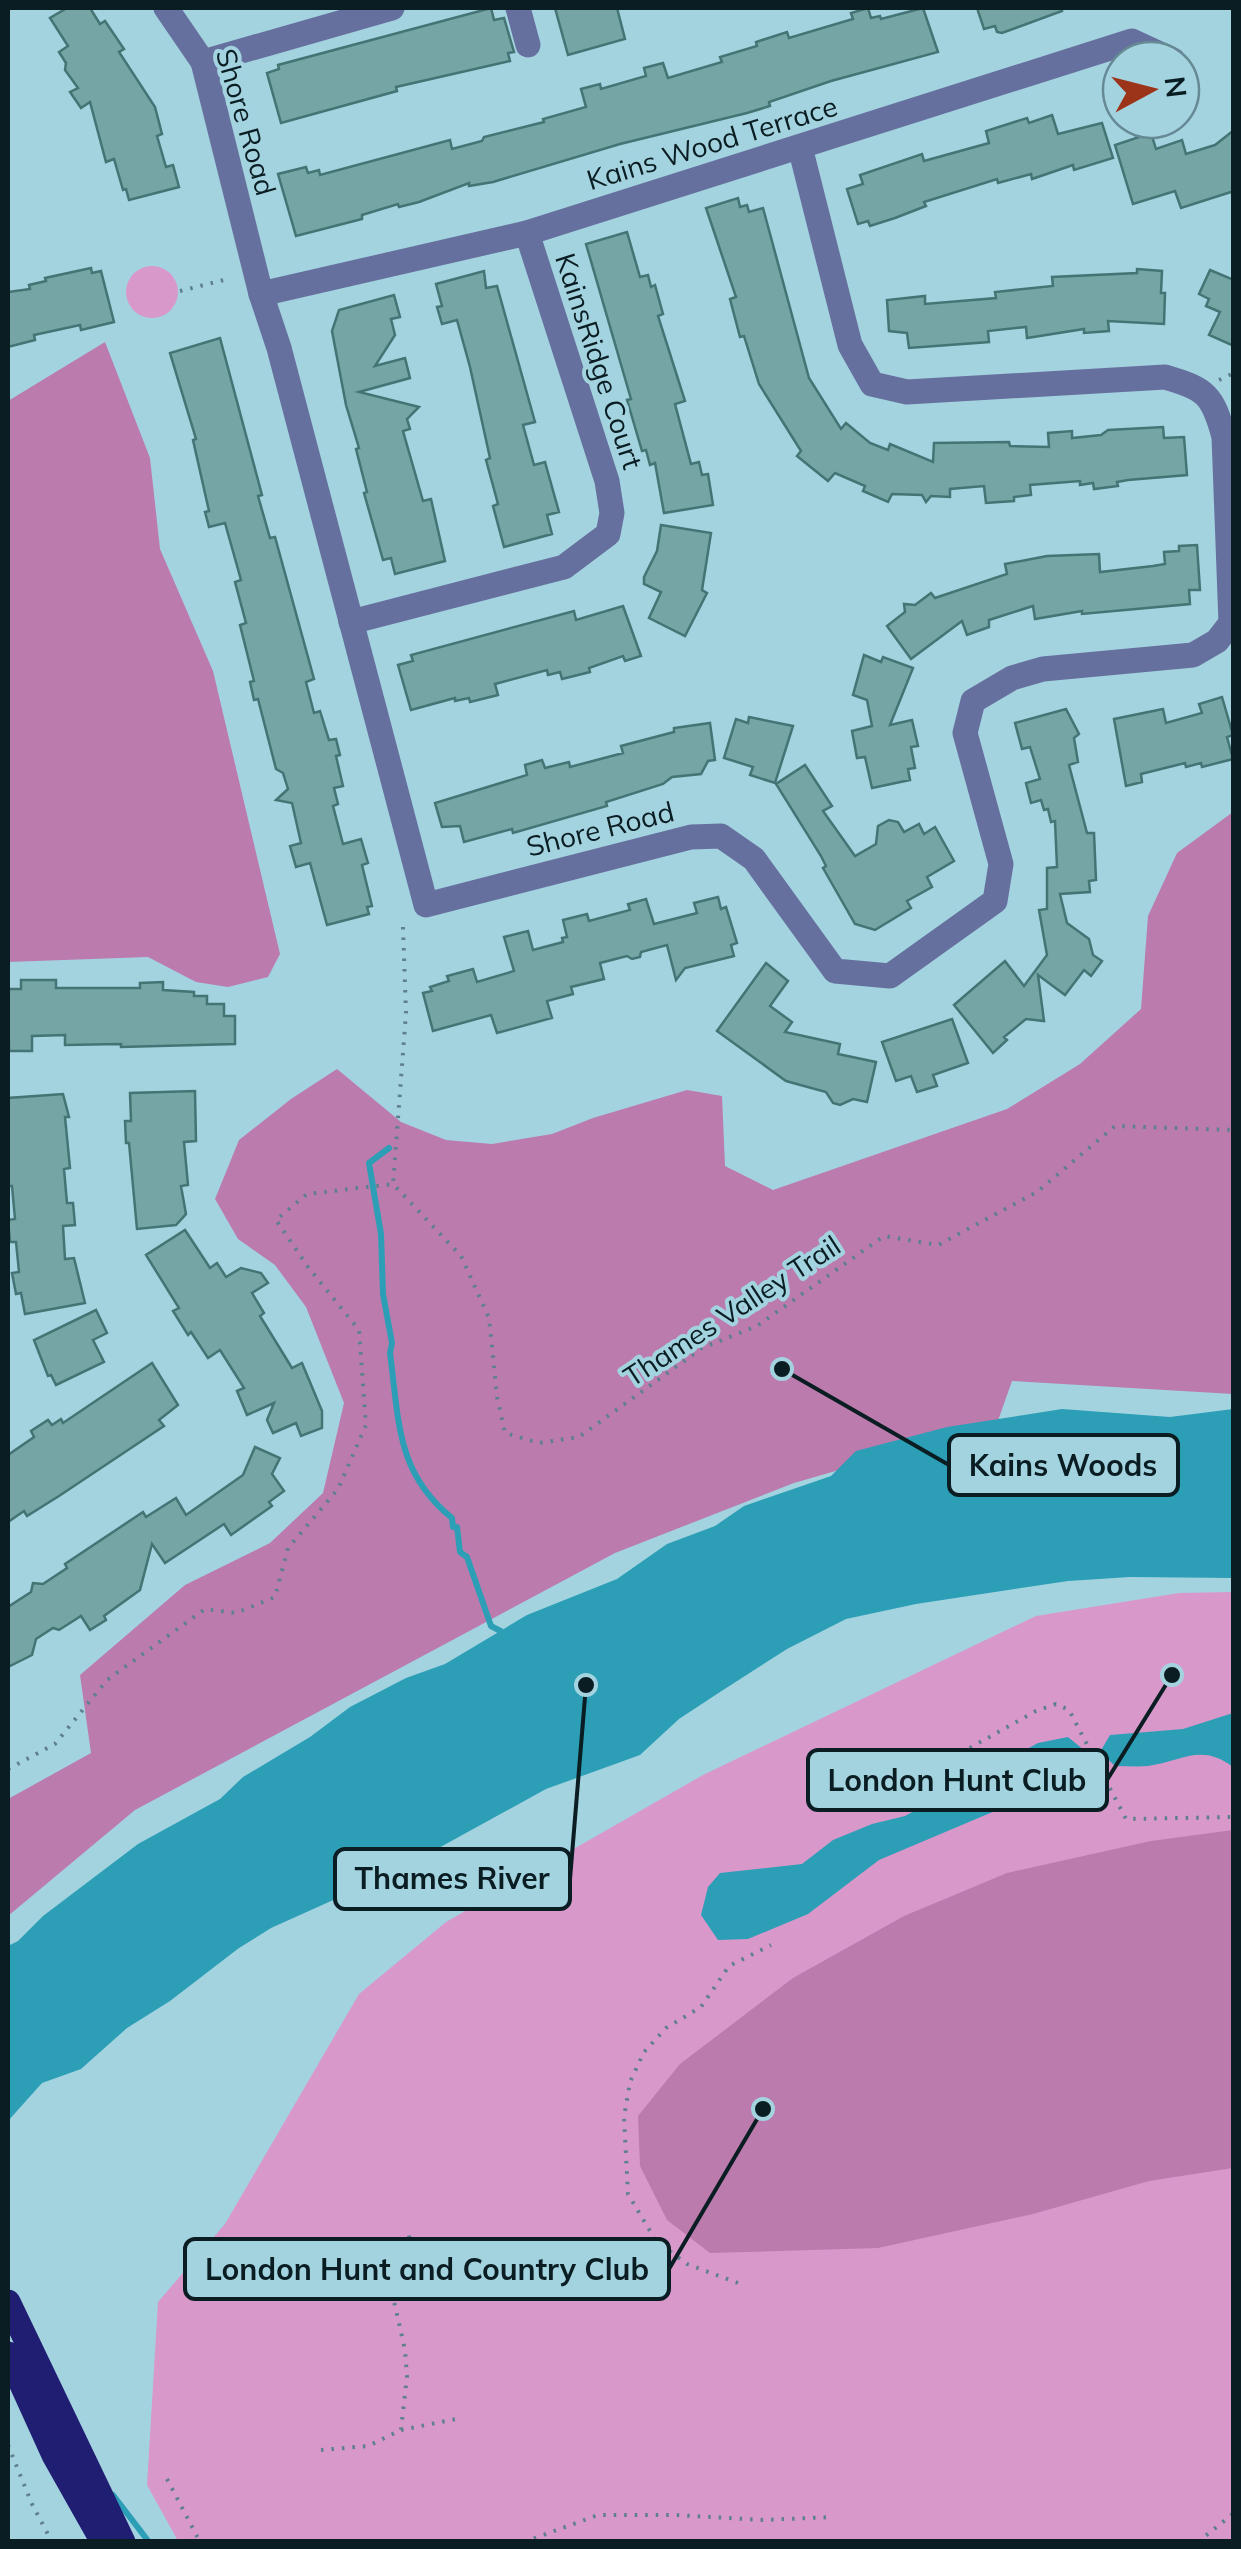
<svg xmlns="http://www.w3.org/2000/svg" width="1241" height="2549" viewBox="0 0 1241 2549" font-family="Mulish,sans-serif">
  <rect width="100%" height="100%" fill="#a4d3e0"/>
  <g fill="#d998ca">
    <circle cx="152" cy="292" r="26"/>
    <path d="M1233,1592V2541H178L147,2485L158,2302L225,2224L359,1994L446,1922L703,1775L1036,1616L1179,1593Z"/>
  </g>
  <g fill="#bb7bad">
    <path d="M105,342L150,458L160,549L213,671L280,954L268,977L228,987L196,982L148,957L8,962V401Z"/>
    <path d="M1233,812V1394L1012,1381L994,1432L964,1434L794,1483L615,1553L135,1810L8,1916V1799L91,1753L80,1675L185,1585L270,1543L323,1493L344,1403L306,1307L275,1265L238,1239L215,1199L239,1140L291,1099L337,1069L401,1122L446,1140L492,1144L552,1134L593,1118L687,1090L722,1096L725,1166L773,1190L1007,1109L1080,1064L1141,1009L1148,916L1177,853Z"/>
    <path d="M1233,1830V2168L1149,2181L1033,2214L878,2248L710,2253L667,2220L640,2166L638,2116L680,2064L793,1978L904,1916L1007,1873L1151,1841Z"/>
  </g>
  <g fill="#2c9fb7">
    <path d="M1062,1409L1170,1417L1233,1409V1578L1130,1577L1068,1581L916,1604L846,1619L787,1649L720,1692L679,1719L640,1755L546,1789L426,1855L417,1862L418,1869L395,1887L340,1897L271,1928L239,1948L170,2001L127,2028L81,2069L42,2083L8,2121V1946L18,1941L43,1916L138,1844L220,1799L243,1777L310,1737L350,1707L406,1678L445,1664L527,1615L617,1579L667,1544L715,1526L744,1506L831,1476L856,1451L947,1427Z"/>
    <path d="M1233,1713V1767C1201,1743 1183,1761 1148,1766C1138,1767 1126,1766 1115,1766L1100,1752L1110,1735L1183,1729Z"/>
    <path d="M1068,1737L1085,1751L1090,1771L879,1860L808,1914L748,1939L718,1940L701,1915L708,1887L720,1873L802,1864L833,1840L872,1824L905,1816L1038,1743Z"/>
  </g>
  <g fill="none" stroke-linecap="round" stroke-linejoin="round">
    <g stroke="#2c9fb7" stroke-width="6">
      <path d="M389,1148L369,1163L381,1234L383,1294L392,1343L390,1353C399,1420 396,1473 452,1518L453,1527H457L460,1552L467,1557L491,1626L506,1634"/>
      <path d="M113,2495L149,2542"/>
    </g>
  </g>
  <g fill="#75a6a5" stroke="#447474" stroke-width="2.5">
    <path d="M67,8H90L100,24L105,21L124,49L119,52L155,107L162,134L157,136L166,167L173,165L179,187L129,200L126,189L123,190L114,159L106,162L90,102L81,108L70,92L78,88L65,70L66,63L59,52L68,46L50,18Z"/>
    <path d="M491,8L494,20L504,18L514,52L508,53L510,61L396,87L397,91L281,123L267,73L279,69L278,65Z"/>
    <path d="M555,8H617L625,39L568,55Z"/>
    <path d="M868,8L871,18L880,16L881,19L923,8L938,52L831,81L769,102L770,106L747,113L620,144L493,182L469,186V183L419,202L399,207L398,204L362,215V219L296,236L278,174L306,167L308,173L319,170L320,175L450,140L452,149L482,141L484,137L544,122L543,119L586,107L581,89L600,84L601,89L646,76L644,68L663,63L668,78L722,62L720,57L757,46L756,42L787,32L789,38L853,19L851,13Z"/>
    <path d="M977,8H1061L1062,11L1002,33L997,32L995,26L984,29Z"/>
    <path d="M1052,115L1058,134L1102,123L1113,158L1074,170L1073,165L1032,179L1031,174L998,183L997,179L924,202L926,206L895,218L870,226L868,221L858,224L847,189L863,184L860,175L922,154L924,161L989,143L986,131L1027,118L1029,123Z"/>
    <path d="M1234,130V191L1181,208L1175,191L1133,204L1115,145L1151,133L1156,149L1182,140L1186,154L1215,145Z"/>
    <path d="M738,198L740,207L747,205L749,212L763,208L809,378L841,429L846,423L870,443L888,450L890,444L933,462L934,443L1009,442L1010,446L1049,447L1048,433L1072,431V438L1101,435L1108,430L1163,427L1164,438L1184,437L1187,475L1128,480L1117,482L1118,486L1094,489L1093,483L1080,485V481L1030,485L1031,495L1014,497V501L986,503L984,486L950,489V497L931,496L926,502L922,495L892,494L888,502L863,491L865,486L835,473L828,481L797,456L801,451L759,384L744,336L740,337L730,299L736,297L706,208Z"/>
    <path d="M627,232L640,277L648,275L651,287L655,285L663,314L658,316L685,401L675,404L691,464L699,462L702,475L708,474L713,505L664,513L655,463L650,465L646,450L642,451L627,400L631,399L586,244Z"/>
    <path d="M91,268L92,273L101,271L114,322L81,330L80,325L34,335L35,340L8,347V292L30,289L29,285L46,281L45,278Z"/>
    <path d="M1137,269L1162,271L1161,293H1165L1164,324L1108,321L1109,331L1084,333V329L1027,338L1026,327L988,331L989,342L909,348L907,333L889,331L887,300L925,296V304L996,298L995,292L1053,286L1052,277L1137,273Z"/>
    <path d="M1210,270L1234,280V346L1209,335L1220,312L1206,306L1209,299L1199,294Z"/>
    <path d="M484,271L486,288L497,286L535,422L523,425L534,465L545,462L559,512L547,515L552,534L504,547L493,506L498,504L486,460L490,458L470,367L457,320L442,324L437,307L442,306L436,284Z"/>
    <path d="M394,295L400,317L391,319L395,335L375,366L405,358L410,378L359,392L419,407L407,419L410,429L403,431L423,501L431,499L445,561L395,574L391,558L383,560L364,493L367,492L356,449L359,448L346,405L332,331L339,310Z"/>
    <path d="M220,338L262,495L258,496L270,538L275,537L314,679L306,682L314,713L320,711L329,740L336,739L340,755L336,756L343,786L334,788L338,804L333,806L343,844L361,839L368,863L362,865L372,906L367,907L369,914L327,925L310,863L296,867L290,846L301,843L292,803L276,800L288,789L283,773L276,769L258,699L254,700L250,682L254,681L240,625L246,623L235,582L241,580L225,523L209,527L205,512L209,511L193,440L196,439L170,353Z"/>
    <path d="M661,525L711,533L702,590L707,593L685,636L649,618L661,592L644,584V577L657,551Z"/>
    <path d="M1197,545L1200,590H1189L1190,604L1082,614V611L1035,619L1033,606L989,620V627L967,635L962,621L911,659L887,626L905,612L904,604L915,605L931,593L935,598L1007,574L1005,564L1047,556L1099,554L1100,572L1153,566L1165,564L1164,552L1179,551V546Z"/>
    <path d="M623,606L641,656L625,661L623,656L589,668L590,672L562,679L560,672L548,675L547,670L495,684L498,695L470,702L469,698L455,701V698L411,710L398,665L413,661L411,655L574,611L576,620Z"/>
    <path d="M864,655L881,662L883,657L913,668L890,725L912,720L918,746L911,747L915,768L908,769L910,780L872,788L865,757L857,758L852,731L872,726L867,700L853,695Z"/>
    <path d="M1222,697L1233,735L1227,737L1233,759L1202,767L1201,763L1186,767L1185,763L1141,774L1142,782L1126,786L1114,719L1163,709L1166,723L1202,713L1199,704Z"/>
    <path d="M1066,709L1079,734L1074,738L1078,762L1069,765L1087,833H1094L1096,880L1089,881L1090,892L1060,894L1067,923L1089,939L1093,955L1102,961L1091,976L1084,970L1065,995L1038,975L1044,1021L1026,1019L1004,1037L1007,1040L993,1053L954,1005L1005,961L1024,986L1047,955L1039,910L1047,909V868L1057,867L1055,821L1051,822L1048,809L1044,810L1041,800L1031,803L1026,783L1040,779L1030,747L1022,749L1015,723Z"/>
    <path d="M749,717L793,726L775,783L750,775L753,767L724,758L736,719L748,723Z"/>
    <path d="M710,723L715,760L708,761L701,774L672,777L663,784L606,802L607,806L513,833L512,829L464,842L460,826L442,827L435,803L527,775L525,765L542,760L545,768L569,762L570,767L623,753L621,746L674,732V728Z"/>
    <path d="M805,765L832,806L823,811L855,856L876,844L878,826L889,820L898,822L904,832L919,824L924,834L935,827L954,861L927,877L932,887L907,901L911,908L875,930L855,924L823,868L826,866L821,856L776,784Z"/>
    <path d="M718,897L721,909L726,907L737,943L731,945L734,956L685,968L676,980L667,945L641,952L640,957L632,959L627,956L600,963L604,979L571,987L573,994L547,1001L552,1018L497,1033L491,1015L433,1031L423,993L432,991L430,987L449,981L447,976L473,969L477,982L514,971L504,937L528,931L533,950L563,942L562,938L567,937L563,920L587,914L589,921L630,910L628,904L646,899L654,924L697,913L694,903Z"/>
    <path d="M766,963L788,981L770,1006L792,1022L785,1032L840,1044L838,1054L876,1062L867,1102L853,1099L840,1105L833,1103L826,1092L786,1081L717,1031Z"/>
    <path d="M21,980H56V988H140V983L163,982V990L194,992V996H207V1004H224V1016H235V1044L121,1047V1044L65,1045V1035L32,1036V1051H9L8,989H21Z"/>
    <path d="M952,1019L968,1063L933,1075L937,1086L917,1092L911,1076L896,1081L882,1042Z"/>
    <path d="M195,1091L196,1141L184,1142L188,1185L181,1186L186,1214L176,1225L137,1229L129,1143H126L125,1121H131L130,1093Z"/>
    <path d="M63,1094L69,1117H65L70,1168L64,1169L67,1203H73L75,1225L63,1226L65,1259L74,1258L85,1303L25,1314L21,1293L16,1294L12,1273L19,1272L16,1242H10L8,1220L15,1219L12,1186H8V1098Z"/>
    <path d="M185,1230L210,1268L217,1263L226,1277L241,1268L261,1273L268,1283L252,1293L264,1313L260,1316L292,1368L302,1363L322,1411V1428L301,1436L296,1423L273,1433L267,1420L274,1403L247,1415L237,1391L244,1388L220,1350L208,1358L191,1332L188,1335L173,1311L179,1308L146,1255Z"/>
    <path d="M96,1310L107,1333L93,1340L104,1362L56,1385L51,1375L48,1376L34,1340Z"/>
    <path d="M152,1363L178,1405L159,1420L164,1426L59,1496L27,1516L24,1511L8,1522V1455L34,1437L31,1431L48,1420L52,1425L61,1419L63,1423Z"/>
    <path d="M255,1447L280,1458L272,1474L284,1491L269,1502L272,1506L231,1535L224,1524L165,1563L152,1544L140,1590L104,1616L106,1620L90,1630L81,1616L59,1630L53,1628L36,1639L32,1655L8,1667V1607L31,1592L33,1583L43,1584L67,1568L65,1564L143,1512L146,1517L176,1498L186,1515L243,1475Z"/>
  </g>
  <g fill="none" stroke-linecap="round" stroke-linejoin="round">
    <g stroke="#5e808a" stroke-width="4" stroke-dasharray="2.5 8" stroke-linecap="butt">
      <path d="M180,291L228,279"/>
      <path d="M1219,380L1234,373"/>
      <path d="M403,927L406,1013L393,1184L461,1256L489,1318L497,1397L505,1433L539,1443L579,1437L702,1348L757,1326L884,1236L938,1245L1037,1192L1115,1126L1234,1130"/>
      <path d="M8,1769L55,1744L107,1680L205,1609L236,1613L275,1597L288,1548L338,1489L366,1425L359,1330L308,1267L276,1220L307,1194L393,1184"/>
      <path d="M904,1780L923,1774L1036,1711L1056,1704L1069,1710L1126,1819L1234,1817"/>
      <path d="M738,2283L687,2264L656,2241L628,2194L624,2117L630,2082L644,2052L666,2028L701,2007L729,1966L771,1945"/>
      <path d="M401,2430L456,2419"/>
      <path d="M8,2445L32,2504L52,2542"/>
      <path d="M321,2450L368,2446L401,2430L407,2376L405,2350L391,2288L412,2251L408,2231"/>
      <path d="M167,2479L200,2542"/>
      <path d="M524,2542L598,2515H676L763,2520L833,2517"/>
      <path d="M1198,2542L1234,2513"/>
    </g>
    <g stroke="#66709e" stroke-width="25">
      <path d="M166,8L203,62L261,294L279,348L426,905L691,837L721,836L754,859L835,971L890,976L995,901L1001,864L965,733L973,701L1012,678L1043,669L1193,655L1217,641L1231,623L1224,437C1213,395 1206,389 1165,377L907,392L872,384L850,345L800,147"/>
      <path d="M518,8L528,45"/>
      <path d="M203,62L392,8"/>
      <path d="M261,294L527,233L1132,41L1173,60"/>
      <path d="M351,622L564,567L608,534L612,513L607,481L527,233"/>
    </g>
    <g stroke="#201e72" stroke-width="25">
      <path d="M8,2302L123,2542"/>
      <path d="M8,2354L54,2455L103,2542"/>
    </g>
  </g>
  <g text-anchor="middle" stroke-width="8" stroke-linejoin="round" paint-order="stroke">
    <g font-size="28" fill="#0a1d22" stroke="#a4d3e0">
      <text transform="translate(246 122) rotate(74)" y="10">Shore Road</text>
      <text transform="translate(712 143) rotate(-17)" y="10">Kains Wood Terrace</text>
      <text transform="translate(599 361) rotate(72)" y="10">KainsRidge Court</text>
      <text transform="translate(600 829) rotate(-14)" y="10">Shore Road</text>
      <text transform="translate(732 1311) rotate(-33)" y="10">Thames Valley Trail</text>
    </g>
  </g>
  <path fill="none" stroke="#0a1d22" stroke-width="4" d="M782 1369L949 1465M1172 1675L1107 1780M586 1685L570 1879M763 2109L669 2269"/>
  <g fill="#0a1d22" stroke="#a4d3e0" stroke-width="4">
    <circle cx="782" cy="1369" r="10"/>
    <circle cx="1172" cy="1675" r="10"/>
    <circle cx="586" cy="1685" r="10"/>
    <circle cx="763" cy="2109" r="10"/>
  </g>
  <g fill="#a4d3e0" stroke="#0a1d22" stroke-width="4">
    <rect x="949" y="1435" width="229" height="60" rx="10"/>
    <rect x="808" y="1750" width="299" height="60" rx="10"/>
    <rect x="335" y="1849" width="235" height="60" rx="10"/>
    <rect x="185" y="2239" width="484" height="60" rx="10"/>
  </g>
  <g font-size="30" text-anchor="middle" font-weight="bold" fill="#0a1d22">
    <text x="1063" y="1476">Kains Woods</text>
    <text x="957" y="1791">London Hunt Club</text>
    <text x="452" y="1889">Thames River</text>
    <text x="427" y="2280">London Hunt and Country Club</text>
  </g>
  <rect width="1241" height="2549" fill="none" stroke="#0a1d22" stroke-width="20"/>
  <g transform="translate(1151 90) rotate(83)"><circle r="48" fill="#a4d3e0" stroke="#668a94" stroke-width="2.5"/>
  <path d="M0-8L18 38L0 25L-18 38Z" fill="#9c3419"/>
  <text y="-15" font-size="28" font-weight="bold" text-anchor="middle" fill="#0a1d22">N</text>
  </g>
</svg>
